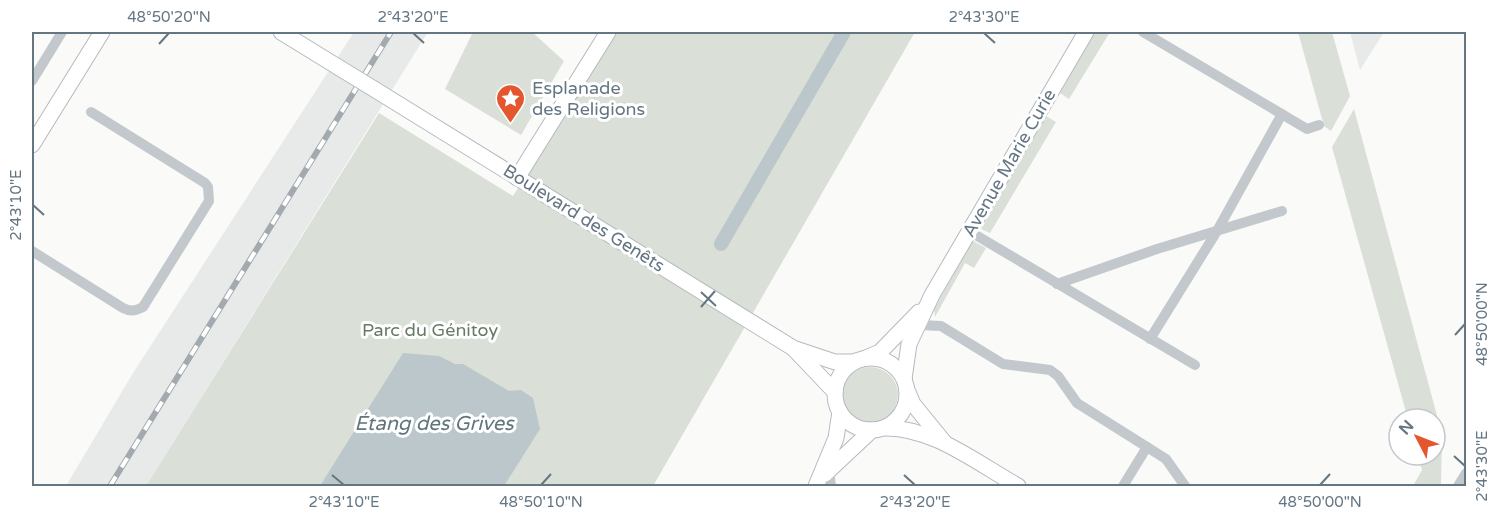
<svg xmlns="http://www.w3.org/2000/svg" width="1498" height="518" viewBox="0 0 1498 518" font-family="'Varela Round',sans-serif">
  <rect width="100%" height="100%" fill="#fafaf8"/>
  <g fill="#e8e9e9">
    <path d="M354,32H428L146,486H66L133,373Z"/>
    <path d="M1350,32H1384L1360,70Z"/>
  </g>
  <g fill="#dadfd7">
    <path d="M473,32H532L564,61L521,135L445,89Z"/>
    <path d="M615,32H915L653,486H146L379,113L513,196Z"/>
    <path d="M1094,32H1110L1069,99L1060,93Z"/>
    <path d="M1298,32H1332L1350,96L1331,131L1324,126Z"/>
    <path d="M1354,109L1442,434L1441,486H1413L1422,470L1418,455H1435V419H1408L1332,147Z"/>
    <path d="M1046,116L1056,122L990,233L981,229Z"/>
    <path d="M973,241L986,248L974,268L965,263L935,317L934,309Z"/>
    <circle cx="870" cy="395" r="28"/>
  </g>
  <path fill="#bbc7cb" d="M403,353L439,356L455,364H463L509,391L521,390L533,398L540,429L504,486H320Z"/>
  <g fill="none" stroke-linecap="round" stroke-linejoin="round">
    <path stroke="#bbc7cb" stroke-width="14" d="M721,244L844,32"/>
    <defs>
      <g id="secondary">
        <path d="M281,32L338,67"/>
        <path d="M374,89L793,348L835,392"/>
        <path d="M32,145L102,32"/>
        <path d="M517,178L608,32"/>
        <path d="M796,349L835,362H854"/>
        <path d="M866,358L880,352L919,312"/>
        <circle cx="871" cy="394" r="36"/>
        <path d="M904,379L909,344L932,295L1086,32"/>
        <path d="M907,390L913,404L944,442"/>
        <path d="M883,428C931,426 977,463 1018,486"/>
        <path d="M825,474L872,430"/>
        <path d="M816,486L836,438L840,412"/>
      </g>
    </defs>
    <use href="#secondary" stroke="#b3babf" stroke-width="17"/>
    <g stroke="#c3c8cc" stroke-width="10">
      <path d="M1143,32L1307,129L1319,125"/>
      <path d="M32,81L62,32"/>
      <path d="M969,231L1195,365"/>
      <path d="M32,251L123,308C131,312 135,311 143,307L209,201L208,187L205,183L91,112"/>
      <path d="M1057,284L1157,249L1282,211"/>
      <path d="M919,325L941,326L1003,364L1050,370L1058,376L1077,403L1166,459L1185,486"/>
      <path d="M1150,339L1217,231L1282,114"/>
      <path d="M829,470L831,486"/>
      <path d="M1123,486L1147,447"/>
      <path d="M1458,486L1466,473"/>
    </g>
    <use href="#secondary" stroke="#fff" stroke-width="15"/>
    <defs>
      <path id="rail" d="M110,486L391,32"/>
    </defs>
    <use href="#rail" stroke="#a2aab0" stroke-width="6"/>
    <use href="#rail" stroke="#fff" stroke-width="4" stroke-dasharray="11" stroke-linecap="butt"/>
    <defs>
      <path id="secondary-bridge" d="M338,67L374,89"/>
    </defs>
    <use href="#secondary-bridge" stroke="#b3babf" stroke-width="17" stroke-linecap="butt"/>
    <use href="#secondary-bridge" stroke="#fff" stroke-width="15"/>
  </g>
  <path fill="none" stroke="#657683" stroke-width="2" d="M413,33L424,43M984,33L995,43M159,44L169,33M33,205L44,215M701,292L716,306M701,307L715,291M1455,335L1465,324M1454,456L1465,466M332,475L344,485M904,475L915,485M541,485L551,474M1320,485L1330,474"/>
  <defs>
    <symbol id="sight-pin" viewBox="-11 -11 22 30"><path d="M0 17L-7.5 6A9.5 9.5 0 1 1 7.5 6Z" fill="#e4572e" stroke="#fff"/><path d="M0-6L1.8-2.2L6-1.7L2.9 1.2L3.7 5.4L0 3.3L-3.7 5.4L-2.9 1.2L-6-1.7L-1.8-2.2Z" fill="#fff"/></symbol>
  </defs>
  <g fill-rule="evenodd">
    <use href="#sight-pin" x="494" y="82" width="33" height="45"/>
  </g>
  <g text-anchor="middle" stroke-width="6" stroke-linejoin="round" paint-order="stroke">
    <g font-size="18" fill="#657683" stroke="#fff" text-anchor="start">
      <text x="532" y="94">Esplanade<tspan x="532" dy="21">des Religions</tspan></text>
    </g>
    <g font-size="18" fill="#657683" stroke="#fff">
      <text transform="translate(1009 163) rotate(-60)" y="6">Avenue Marie Curie</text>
      <text transform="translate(584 218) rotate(32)" y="6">Boulevard des Genêts</text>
    </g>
    <g font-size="18" fill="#687a64" stroke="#fff">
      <text x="430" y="336">Parc du Génitoy</text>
    </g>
    <g font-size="20" font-style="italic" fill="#60757c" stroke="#fff">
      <text x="434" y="430">Étang des Grives</text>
    </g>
  </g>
  <rect width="1498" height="518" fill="none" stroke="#ffffff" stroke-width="66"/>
  <g transform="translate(1417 437) rotate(312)"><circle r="28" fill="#ffffff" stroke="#c1c8cd" stroke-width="1.5"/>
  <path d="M0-4.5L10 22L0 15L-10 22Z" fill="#e4572e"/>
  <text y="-9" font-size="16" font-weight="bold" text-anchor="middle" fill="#657683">N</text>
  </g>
  <rect x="33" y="33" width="1432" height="452" fill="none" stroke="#657683" stroke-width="2"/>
  <g font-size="15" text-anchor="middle" fill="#657683">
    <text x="169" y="22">48°50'20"N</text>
    <text x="413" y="22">2°43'20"E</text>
    <text x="984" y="22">2°43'30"E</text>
    <text transform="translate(16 205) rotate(-90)" y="5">2°43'10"E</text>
    <text transform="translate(1482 324) rotate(-90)" y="5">48°50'00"N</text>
    <text transform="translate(1482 466) rotate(-90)" y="5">2°43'30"E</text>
    <text x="344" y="507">2°43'10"E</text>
    <text x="541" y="507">48°50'10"N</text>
    <text x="915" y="507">2°43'20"E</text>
    <text x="1320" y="507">48°50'00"N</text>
  </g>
</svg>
